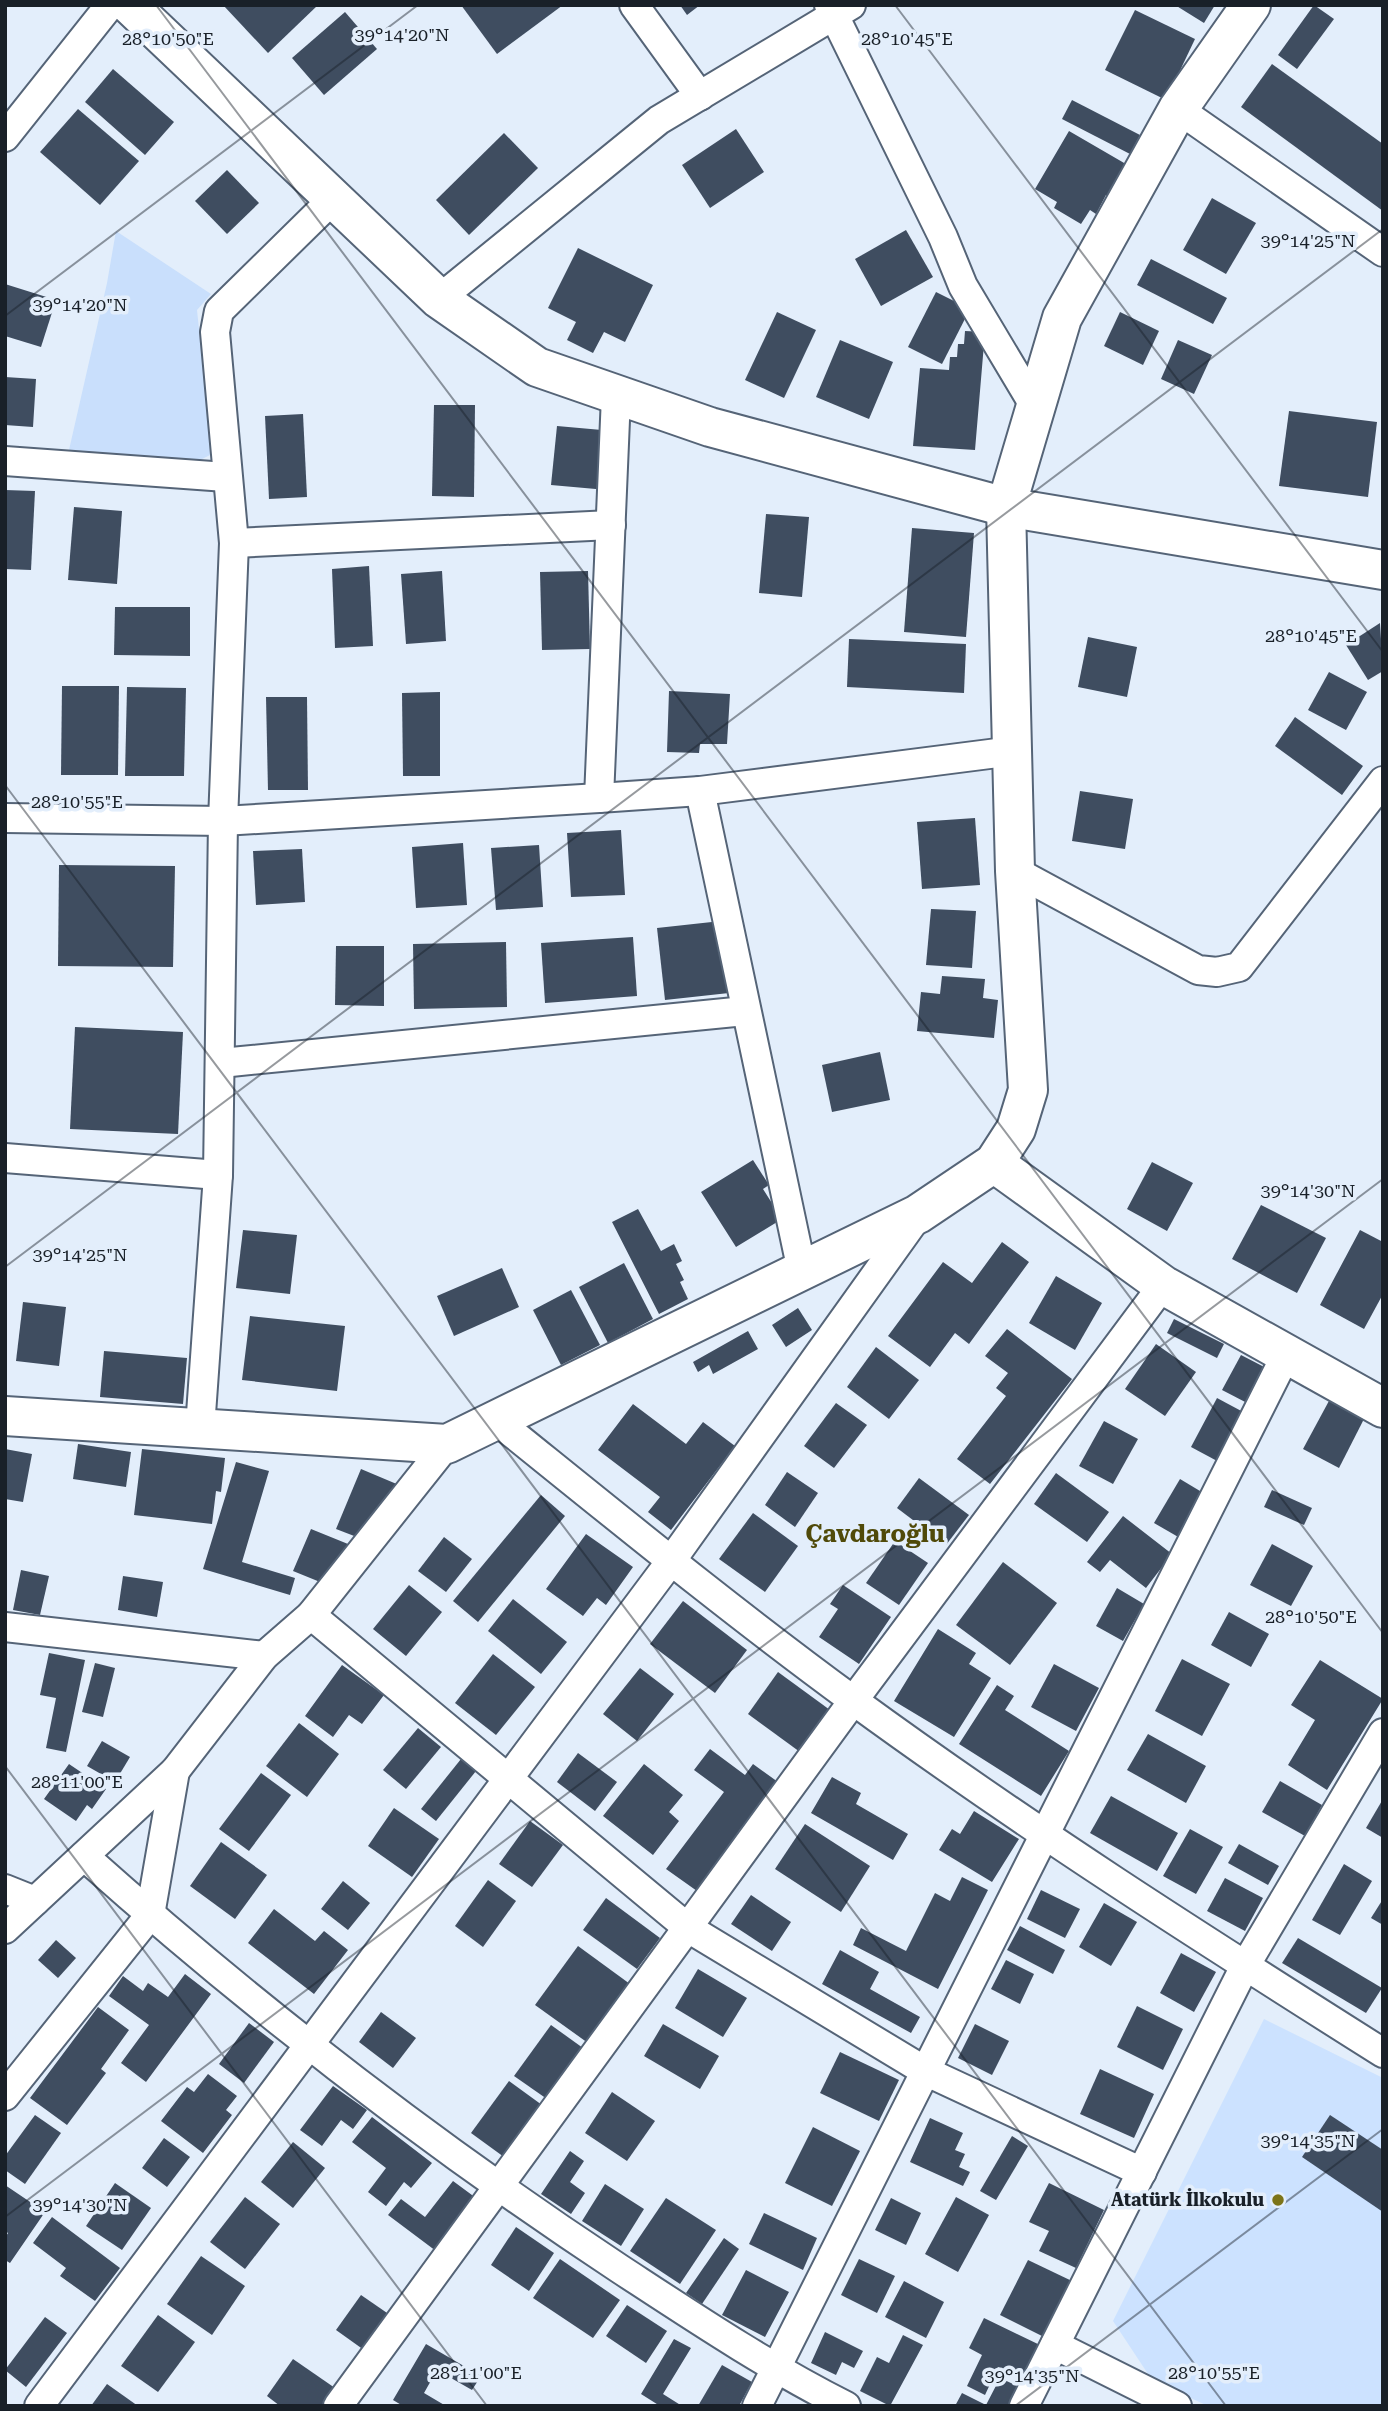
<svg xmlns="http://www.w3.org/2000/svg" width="1388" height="2411" viewBox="0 0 1388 2411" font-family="'Roboto Serif',serif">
  <rect width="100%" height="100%" fill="#e3eefb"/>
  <path fill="#cce2ff" d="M1264,2019L1383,2078V2406H1208L1152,2380L1113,2321Z"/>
  <path fill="#c9dffc" d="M116,231L211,294L197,310L212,454L196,462L69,450L107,283Z"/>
  <g fill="#3f4d60">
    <path d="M223,5H318L268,53Z"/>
    <path d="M461,5H563L497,54Z"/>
    <path d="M680,5H700L687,15Z"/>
    <path d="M1175,5H1215L1204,23Z"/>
    <path d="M1314,5L1334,19L1297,69L1278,55Z"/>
    <path d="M1135,10L1195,39L1166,100L1105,70Z"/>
    <path d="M345,12L377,49L324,95L292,58Z"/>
    <path d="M1272,64L1383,144V211L1241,107Z"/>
    <path d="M113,69L174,122L145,155L85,102Z"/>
    <path d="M1072,100L1140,135L1130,154L1062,119Z"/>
    <path d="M78,109L139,161L100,205L40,152Z"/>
    <path d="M736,129L764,172L710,208L682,165Z"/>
    <path d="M1069,131L1131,167L1112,199L1106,195L1096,214L1090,210L1081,224L1054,208L1057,202L1035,189Z"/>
    <path d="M504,133L538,168L469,235L436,200Z"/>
    <path d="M227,170L259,203L227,234L195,201Z"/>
    <path d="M1212,198L1256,223L1226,274L1183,250Z"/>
    <path d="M906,230L933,277L881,306L855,259Z"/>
    <path d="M578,248L653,285L625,342L604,332L593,353L567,340L576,322L548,308Z"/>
    <path d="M1151,259L1227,298L1213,324L1137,285Z"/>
    <path d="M5,284L56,300L41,347L5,336Z"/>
    <path d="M936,292L970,309L942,364L908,347Z"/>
    <path d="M777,312L816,330L784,398L745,380Z"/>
    <path d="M1120,312L1159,331L1143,365L1104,346Z"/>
    <path d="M965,331L985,332L975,450L913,446L920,368L949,370L950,357H957L958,344H964Z"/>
    <path d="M840,340L893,362L869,419L816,397Z"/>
    <path d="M1178,340L1212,355L1194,394L1161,379Z"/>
    <path d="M5,377L36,379L33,427L5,425Z"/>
    <path d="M434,405H475L474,497L432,496Z"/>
    <path d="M1289,411L1377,422L1368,497L1279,486Z"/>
    <path d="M303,414L307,497L269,499L265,416Z"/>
    <path d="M557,426L613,431L607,490L551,485Z"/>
    <path d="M5,490L35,491L31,570L5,569Z"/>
    <path d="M74,507L122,511L117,584L68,580Z"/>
    <path d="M766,514L809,517L802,597L759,593Z"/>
    <path d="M912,528L974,533L966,637L904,632Z"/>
    <path d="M369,566L373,646L335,648L332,569Z"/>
    <path d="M442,571L446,641L406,644L401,574Z"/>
    <path d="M588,571L590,649L542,650L540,572Z"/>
    <path d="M115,607H190V656L114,655Z"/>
    <path d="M1380,623L1383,671L1368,680L1346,645Z"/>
    <path d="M1088,637L1137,647L1127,697L1078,687Z"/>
    <path d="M849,639L966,644L964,693L847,687Z"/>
    <path d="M1329,672L1367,692L1346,730L1308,710Z"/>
    <path d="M62,686H119L118,775H61Z"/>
    <path d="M127,687L186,688L184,776H125Z"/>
    <path d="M669,691L730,694L727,744H700L699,753L667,752Z"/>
    <path d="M440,692V776H403L402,693Z"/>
    <path d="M266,697H307L308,790H268Z"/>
    <path d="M1295,717L1363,766L1342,795L1275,746Z"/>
    <path d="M1080,791L1133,799L1125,849L1072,841Z"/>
    <path d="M975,818L980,885L922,889L917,822Z"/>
    <path d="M621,830L625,895L571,897L567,833Z"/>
    <path d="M463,843L467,905L416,908L412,847Z"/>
    <path d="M539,845L543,907L496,910L491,848Z"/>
    <path d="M302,849L305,902L256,905L253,851Z"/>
    <path d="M59,865L175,866L173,967L58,966Z"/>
    <path d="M931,909L976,911L972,968L926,965Z"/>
    <path d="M721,921L729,993L665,1000L657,928Z"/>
    <path d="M633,937L637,996L545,1003L541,943Z"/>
    <path d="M506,942L507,1007L414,1009L413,944Z"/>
    <path d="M336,946H384V1006L335,1005Z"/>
    <path d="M942,976L985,979L983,998L998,1000L994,1038L917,1031L921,992L940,994Z"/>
    <path d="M75,1027L183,1032L178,1134L70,1129Z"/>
    <path d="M880,1052L890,1100L832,1112L822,1065Z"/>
    <path d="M753,1160L769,1185L763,1189L782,1219L736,1247L701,1192Z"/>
    <path d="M1152,1162L1193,1183L1167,1231L1127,1209Z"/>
    <path d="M1261,1205L1326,1238L1297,1293L1232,1259Z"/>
    <path d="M638,1209L661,1251L674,1244L682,1261L676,1264L684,1280L680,1282L688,1299L659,1314L612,1222Z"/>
    <path d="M243,1230L297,1235L290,1294L236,1288Z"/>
    <path d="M1360,1230L1383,1242V1294L1364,1329L1320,1305Z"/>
    <path d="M1002,1242L1029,1262L969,1344L955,1333L930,1367L888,1336L943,1262L972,1283Z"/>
    <path d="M624,1263L653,1319L608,1343L579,1287Z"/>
    <path d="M502,1268L519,1307L454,1336L437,1296Z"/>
    <path d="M1056,1276L1102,1303L1075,1350L1029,1323Z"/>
    <path d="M571,1290L600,1345L561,1365L533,1310Z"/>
    <path d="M23,1302L66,1307L59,1366L16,1361Z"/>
    <path d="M798,1308L812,1330L786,1347L772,1325Z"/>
    <path d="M250,1316L345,1326L337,1391L242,1380Z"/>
    <path d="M1174,1319L1224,1344L1217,1358L1167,1333Z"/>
    <path d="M1007,1329L1072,1379L990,1484L957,1459L1006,1396L996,1388L1008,1373L985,1356Z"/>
    <path d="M748,1331L758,1349L713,1374L709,1365L698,1372L693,1362Z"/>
    <path d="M1156,1344L1196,1372L1165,1416L1125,1389Z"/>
    <path d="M876,1347L919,1380L889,1419L847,1387Z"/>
    <path d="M104,1351L187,1358L183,1404L100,1397Z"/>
    <path d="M1241,1355L1270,1370L1251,1405L1222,1390Z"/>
    <path d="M1217,1398L1245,1413L1219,1462L1191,1447Z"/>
    <path d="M1330,1399L1365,1417L1339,1468L1303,1449Z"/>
    <path d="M836,1403L867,1425L834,1468L804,1446Z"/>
    <path d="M633,1404L686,1444L703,1422L735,1446L671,1530L648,1512L660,1497L598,1450Z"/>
    <path d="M1104,1421L1138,1439L1113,1484L1079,1466Z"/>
    <path d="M78,1444L131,1452L126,1487L73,1479Z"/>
    <path d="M5,1449L32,1454L23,1502L5,1499Z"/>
    <path d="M142,1449L225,1458L221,1492L216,1491L212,1524L134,1515Z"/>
    <path d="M236,1462L269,1471L242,1562L295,1578L290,1595L203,1569Z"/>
    <path d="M361,1469L399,1485L362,1539L336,1529Z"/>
    <path d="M787,1472L818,1493L795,1527L765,1505Z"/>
    <path d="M1056,1473L1109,1512L1087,1542L1034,1504Z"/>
    <path d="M919,1478L969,1515L946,1545L897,1508Z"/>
    <path d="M1180,1479L1205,1494L1180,1538L1154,1523Z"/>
    <path d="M1272,1490L1312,1508L1304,1525L1264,1507Z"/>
    <path d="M541,1495L565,1516L478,1622L453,1601Z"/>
    <path d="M753,1513L798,1546L765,1592L719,1559Z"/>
    <path d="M1123,1516L1172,1554L1146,1588L1110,1560L1100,1572L1087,1562Z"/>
    <path d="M311,1529L348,1544L339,1568L332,1565L325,1584L293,1571Z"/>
    <path d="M586,1534L633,1567L606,1605L597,1598L583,1616L546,1589Z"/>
    <path d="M444,1537L472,1559L446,1592L418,1571Z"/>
    <path d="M895,1541L928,1563L899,1605L866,1583Z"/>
    <path d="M1272,1544L1313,1566L1291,1606L1250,1585Z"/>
    <path d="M1003,1562L1057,1603L1010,1665L956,1625Z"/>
    <path d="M21,1570L49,1576L40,1615L13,1610Z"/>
    <path d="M123,1576L163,1582L157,1617L118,1610Z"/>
    <path d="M409,1585L442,1612L406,1656L373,1629Z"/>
    <path d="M843,1585L891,1617L859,1664L819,1637L838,1609L830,1604Z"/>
    <path d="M1117,1588L1144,1604L1123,1641L1096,1626Z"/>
    <path d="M513,1599L567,1642L541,1674L488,1631Z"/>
    <path d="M683,1601L747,1650L715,1693L650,1644Z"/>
    <path d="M1229,1612L1269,1634L1251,1667L1211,1645Z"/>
    <path d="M938,1629L976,1653L969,1664L991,1678L954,1737L894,1701Z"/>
    <path d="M49,1653L85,1660L66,1752L46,1748L56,1698L40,1695Z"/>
    <path d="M493,1654L535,1687L496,1735L455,1703Z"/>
    <path d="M1182,1659L1230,1684L1202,1736L1155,1711Z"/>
    <path d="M1320,1660L1383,1699L1327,1790L1288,1765L1315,1720L1291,1705Z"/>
    <path d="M95,1663L115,1668L103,1717L82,1712Z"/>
    <path d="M1054,1664L1099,1688L1076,1731L1031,1707Z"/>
    <path d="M342,1665L384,1695L362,1724L349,1715L333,1737L305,1716Z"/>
    <path d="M640,1668L674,1694L637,1741L603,1714Z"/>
    <path d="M778,1672L830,1710L800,1752L748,1714Z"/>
    <path d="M997,1685L1014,1696L1005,1710L1069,1751L1041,1796L959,1744Z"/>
    <path d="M299,1723L339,1754L307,1797L266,1766Z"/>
    <path d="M418,1728L441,1747L406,1789L383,1770Z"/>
    <path d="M1148,1734L1206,1766L1186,1803L1127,1770Z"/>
    <path d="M102,1741L130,1757L115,1782L87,1766Z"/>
    <path d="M710,1749L745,1775L753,1764L778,1782L697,1891L666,1869L724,1792L694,1770Z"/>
    <path d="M578,1753L617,1782L595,1811L557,1782Z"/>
    <path d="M461,1759L476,1771L436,1821L421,1809Z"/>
    <path d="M69,1764L106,1789L92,1809L87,1805L76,1821L44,1799Z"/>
    <path d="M644,1764L683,1795L669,1812L679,1821L653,1855L603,1816Z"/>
    <path d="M261,1773L291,1795L249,1851L219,1829Z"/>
    <path d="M832,1777L861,1793L856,1804L908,1834L893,1860L811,1813Z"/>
    <path d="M1280,1781L1322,1805L1305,1836L1262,1812Z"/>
    <path d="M1111,1796L1178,1833L1157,1871L1090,1833Z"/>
    <path d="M1383,1799V1838L1366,1828Z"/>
    <path d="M394,1808L439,1839L412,1877L368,1846Z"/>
    <path d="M974,1811L1019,1839L992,1882L939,1850L952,1829L960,1834Z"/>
    <path d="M530,1821L563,1845L532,1887L499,1864Z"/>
    <path d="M805,1824L870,1866L841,1912L775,1869Z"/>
    <path d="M1190,1829L1223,1847L1196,1894L1163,1876Z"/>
    <path d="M221,1842L267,1875L235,1919L190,1886Z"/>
    <path d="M1239,1844L1279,1866L1268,1885L1228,1863Z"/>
    <path d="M1344,1864L1372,1881L1340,1935L1312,1920Z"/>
    <path d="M962,1877L988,1890L938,1989L853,1945L861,1928L906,1951L935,1893L950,1901Z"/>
    <path d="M1225,1878L1263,1898L1245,1931L1207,1911Z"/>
    <path d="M488,1880L516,1901L483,1947L455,1926Z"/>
    <path d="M343,1881L370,1903L348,1930L321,1909Z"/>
    <path d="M1041,1890L1080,1909L1065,1938L1027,1919Z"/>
    <path d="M751,1895L791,1922L772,1951L731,1924Z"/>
    <path d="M606,1898L660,1938L637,1969L583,1930Z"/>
    <path d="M1383,1899V1925L1371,1918Z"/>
    <path d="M1104,1903L1137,1922L1111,1966L1079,1947Z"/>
    <path d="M274,1909L315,1941L324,1931L348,1950L314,1994L248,1943Z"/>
    <path d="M1020,1926L1065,1950L1053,1974L1007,1950Z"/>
    <path d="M1298,1938L1382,1988L1366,2013L1282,1963Z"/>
    <path d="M56,1940L76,1958L58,1978L38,1960Z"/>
    <path d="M578,1946L630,1984L588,2043L535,2005Z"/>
    <path d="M840,1950L879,1972L870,1989L920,2017L911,2033L822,1984Z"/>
    <path d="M1181,1953L1216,1972L1194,2012L1160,1993Z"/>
    <path d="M1006,1960L1034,1974L1020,2004L991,1989Z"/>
    <path d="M698,1969L747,1998L723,2037L675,2008Z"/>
    <path d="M185,1974L211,1994L146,2082L121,2063L149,2025L109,1996L123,1976L143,1991L148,1983L168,1997Z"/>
    <path d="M1137,2006L1183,2029L1163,2070L1117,2047Z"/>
    <path d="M98,2007L129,2030L101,2069L106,2073L67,2125L30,2098Z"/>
    <path d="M381,2012L416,2038L393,2068L359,2042Z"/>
    <path d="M249,2023L274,2042L244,2083L219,2064Z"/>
    <path d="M663,2024L719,2056L700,2089L644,2056Z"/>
    <path d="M975,2024L1009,2041L992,2075L958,2058Z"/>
    <path d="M551,2025L583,2048L547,2099L514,2076Z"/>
    <path d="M840,2052L899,2080L879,2121L820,2093Z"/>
    <path d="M1100,2069L1154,2094L1134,2138L1080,2114Z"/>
    <path d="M208,2074L237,2096L226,2110L232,2115L203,2153L161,2121L187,2087L194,2092Z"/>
    <path d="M509,2081L542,2105L504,2157L471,2133Z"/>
    <path d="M333,2086L367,2110L353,2129L341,2120L322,2146L300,2130Z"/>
    <path d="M612,2092L655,2121L627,2161L585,2133Z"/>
    <path d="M35,2115L61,2133L25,2184L5,2170V2156Z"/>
    <path d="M1330,2115L1383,2150V2212L1302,2157Z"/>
    <path d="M372,2117L432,2163L411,2188L404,2182L386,2206L368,2192L386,2168L352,2142Z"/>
    <path d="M930,2118L963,2133L955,2150L965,2154L959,2167L970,2172L963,2186L910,2162Z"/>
    <path d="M813,2127L860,2151L832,2206L785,2183Z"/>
    <path d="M1012,2136L1028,2146L996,2200L980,2191Z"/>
    <path d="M164,2138L190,2157L167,2187L142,2168Z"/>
    <path d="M293,2142L325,2168L293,2208L261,2182Z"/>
    <path d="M570,2151L584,2161L570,2182L585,2193L571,2214L541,2194Z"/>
    <path d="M453,2181L476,2198L436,2251L388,2215L401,2199L425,2217Z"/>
    <path d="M115,2183L151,2208L122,2250L86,2226Z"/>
    <path d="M1049,2183L1104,2210L1076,2268L1039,2251L1049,2231L1029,2222Z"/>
    <path d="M605,2184L644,2209L621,2246L582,2221Z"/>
    <path d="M5,2185L45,2212L10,2263L5,2260V2238L8,2233L5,2231Z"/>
    <path d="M245,2197L280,2224L245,2269L210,2242Z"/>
    <path d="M956,2197L989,2215L958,2272L925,2254Z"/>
    <path d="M666,2198L716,2230L680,2284L630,2251Z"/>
    <path d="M891,2198L921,2213L906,2245L875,2230Z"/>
    <path d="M764,2213L817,2238L803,2270L749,2244Z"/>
    <path d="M52,2217L120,2268L95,2301L60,2276L66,2268L33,2243Z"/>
    <path d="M516,2227L554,2253L529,2291L491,2265Z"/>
    <path d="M724,2238L739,2249L702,2304L686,2293Z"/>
    <path d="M201,2256L245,2286L212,2335L167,2304Z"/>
    <path d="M560,2259L620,2300L593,2338L533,2298Z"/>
    <path d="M859,2259L895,2276L877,2313L841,2295Z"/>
    <path d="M1028,2260L1074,2282L1046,2338L1000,2315Z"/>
    <path d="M746,2270L789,2292L765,2337L722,2315Z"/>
    <path d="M904,2281L944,2302L926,2338L885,2317Z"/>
    <path d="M361,2295L390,2315L364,2350L336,2330Z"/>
    <path d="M627,2305L667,2331L646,2363L606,2336Z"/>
    <path d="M158,2315L195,2342L158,2392L121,2366Z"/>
    <path d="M45,2317L67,2333L26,2387L5,2370Z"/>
    <path d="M984,2318L1042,2346L1025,2380L998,2367L985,2395L967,2386L982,2355L969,2348Z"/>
    <path d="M825,2332L863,2351L854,2368L842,2362L836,2375L811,2363Z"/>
    <path d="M903,2335L923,2345L890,2406L860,2391L877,2357L889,2363Z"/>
    <path d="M674,2339L691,2348L663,2394L682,2406H660L641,2394Z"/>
    <path d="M426,2344L481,2376L472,2390L437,2370L424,2393L446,2406H403L393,2400Z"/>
    <path d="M293,2359L335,2388L323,2406H280L267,2396Z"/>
    <path d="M722,2365L752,2382L739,2406H698Z"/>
    <path d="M1000,2378L1022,2388L1013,2406H955L962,2393L986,2405Z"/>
    <path d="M107,2384L138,2406H91Z"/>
  </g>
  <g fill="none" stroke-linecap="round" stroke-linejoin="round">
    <defs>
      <g id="street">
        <path d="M634,5L700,96"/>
        <path d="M829,5L943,237L963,286L1034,405"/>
        <path d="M1178,109L1383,252"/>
        <path d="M5,137L110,5"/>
        <path d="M439,299L659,120L851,5"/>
        <path d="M5,461L226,477"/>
        <path d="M234,543L611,525"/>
        <path d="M700,791L802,1271"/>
        <path d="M599,798L616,396"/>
        <path d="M5,818L223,821L599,798L700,791L1013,751"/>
        <path d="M1015,871L1198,970L1217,972L1239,967L1383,781"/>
        <path d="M221,1063L745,1011"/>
        <path d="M5,1158L218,1175"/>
        <path d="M496,1420C614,1515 731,1611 854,1701C1025,1826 1204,1940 1383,2053"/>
        <path d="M200,1428L218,1175L223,821L234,543L215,332L219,311L334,198"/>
        <path d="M311,1615L688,1928L925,2071L1142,2172"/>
        <path d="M5,1627L264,1656"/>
        <path d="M84,1856C252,2006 432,2145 620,2269C695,2318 765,2365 846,2406"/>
        <path d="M5,1889L35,1901"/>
        <path d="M5,1929L175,1771L264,1656L311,1615L447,1444"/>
        <path d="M5,2096L150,1915L175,1771"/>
        <path d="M1055,2345L1177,2406"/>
        <path d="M39,2406L671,1561L917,1217"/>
        <path d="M338,2406L853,1701L1163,1285"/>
        <path d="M757,2406L1286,1355"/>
        <path d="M1024,2406L1245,1966L1383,1733"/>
      </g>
      <g id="secondary">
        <path d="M130,5L439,299L537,367L710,427L1006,507L1383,570"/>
        <path d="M994,1163L1163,1285L1383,1408"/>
        <path d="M5,1416L447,1444L918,1214L994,1163L1016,1129L1028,1090L1015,871L1006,507L1062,318L1178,109L1251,5"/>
      </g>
    </defs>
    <use href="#street" stroke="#556477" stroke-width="32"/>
    <use href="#secondary" stroke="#556477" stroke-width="42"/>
    <use href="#street" stroke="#fff" stroke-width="28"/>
    <use href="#secondary" stroke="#fff" stroke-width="38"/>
  </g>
  <path fill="none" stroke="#192028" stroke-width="2" stroke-opacity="0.45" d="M156,5L1383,1633M895,5L1383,652M5,316L418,5M5,785L1226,2406M5,1267L1383,229M5,1766L487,2406M5,2217L1383,1179M1015,2406L1383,2129"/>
  <circle fill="#7c7418" stroke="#e3eefb" stroke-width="2.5" cx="1278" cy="2200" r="7"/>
  <g text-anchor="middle" stroke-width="7" stroke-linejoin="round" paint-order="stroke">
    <g font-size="18" font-weight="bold" fill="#192028" stroke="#e3eefb" text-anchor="end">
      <text x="1264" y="2206">Atatürk İlkokulu</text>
    </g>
    <g font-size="24" font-weight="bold" fill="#504a09" stroke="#e3eefb">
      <text x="875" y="1542">Çavdaroğlu</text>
    </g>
  </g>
  <g font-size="18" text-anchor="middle" fill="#192028" stroke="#e3eefb" stroke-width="7" stroke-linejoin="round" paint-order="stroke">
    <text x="402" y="41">39°14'20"N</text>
    <text x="168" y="45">28°10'50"E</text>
    <text x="907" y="45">28°10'45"E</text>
    <text x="1308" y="247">39°14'25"N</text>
    <text x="80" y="311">39°14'20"N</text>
    <text x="1311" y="642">28°10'45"E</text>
    <text x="77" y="808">28°10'55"E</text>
    <text x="1308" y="1197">39°14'30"N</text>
    <text x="80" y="1261">39°14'25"N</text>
    <text x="1311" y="1623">28°10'50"E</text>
    <text x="77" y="1788">28°11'00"E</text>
    <text x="1308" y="2147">39°14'35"N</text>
    <text x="80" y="2211">39°14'30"N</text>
    <text x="476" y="2379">28°11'00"E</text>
    <text x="1214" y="2379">28°10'55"E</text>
    <text x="1032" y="2382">39°14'35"N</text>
  </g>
  <rect width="1388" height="2411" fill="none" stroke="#192028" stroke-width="14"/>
</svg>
